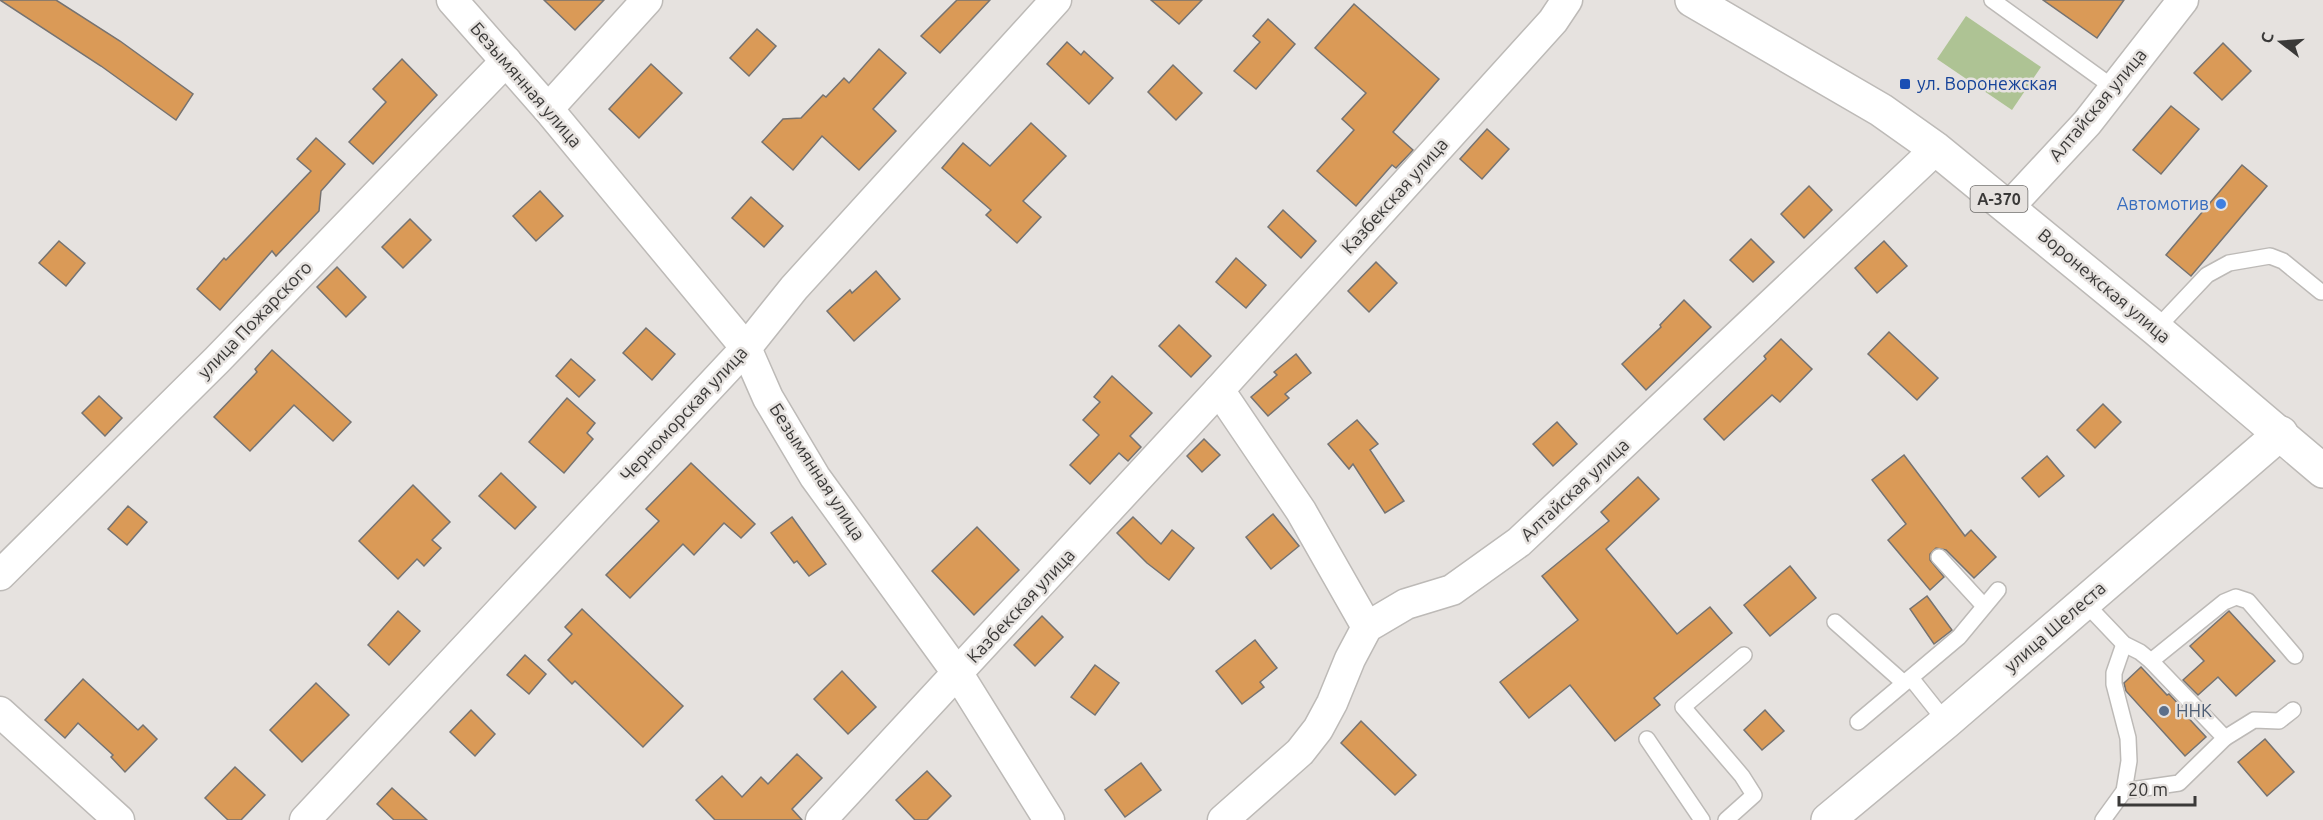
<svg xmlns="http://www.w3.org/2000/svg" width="2323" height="820" viewBox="0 0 2323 820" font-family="Ubuntu,sans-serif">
  <rect width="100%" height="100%" fill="#e6e2df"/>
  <path fill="#aec394" d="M1966,16L2041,67L2012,110L1937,59Z"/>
  <g fill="#da9a57" stroke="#767371" stroke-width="1.5">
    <path d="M0,0H56L120,41L193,94L176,120L101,66Z"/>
    <path d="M544,0H604L575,30Z"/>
    <path d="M957,0H990L940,53L921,36Z"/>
    <path d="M1151,0H1202L1179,24Z"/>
    <path d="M2043,0H2124L2097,38Z"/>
    <path d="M1354,4L1439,79L1393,132L1413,150L1396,168L1392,165L1356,206L1317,171L1354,130L1342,119L1366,93L1315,48Z"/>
    <path d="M1268,19L1295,44L1256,89L1234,71L1260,42L1253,36Z"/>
    <path d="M757,29L776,46L749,76L730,58Z"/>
    <path d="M1067,42L1081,55L1084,51L1113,78L1089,104L1047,64Z"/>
    <path d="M2223,43L2251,71L2222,100L2194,73Z"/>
    <path d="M879,49L906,73L873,109L896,131L859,170L822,136L793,170L762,142L783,119L801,118L823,95L826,97L844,78L849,83Z"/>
    <path d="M402,59L437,95L373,164L349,142L386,102L373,89Z"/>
    <path d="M651,64L682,93L639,138L609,109Z"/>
    <path d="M1173,65L1202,93L1176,120L1148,92Z"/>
    <path d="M2171,106L2199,129L2161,174L2133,150Z"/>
    <path d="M1031,123L1066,156L1023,201L1041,217L1017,243L986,215L991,210L942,168L963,143L990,166Z"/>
    <path d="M1487,129L1509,149L1482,179L1460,159Z"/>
    <path d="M316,138L345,164L321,191L319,211L276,256L272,251L220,310L197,289L224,258L226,260L311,171L297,159Z"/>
    <path d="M2242,165L2267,186L2191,276L2166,255Z"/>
    <path d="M1809,186L1832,210L1804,238L1781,214Z"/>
    <path d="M540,191L563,216L536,241L513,216Z"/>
    <path d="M751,197L783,226L764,247L732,218Z"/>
    <path d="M1283,210L1316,241L1301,258L1268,227Z"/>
    <path d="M410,219L431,240L403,268L382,247Z"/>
    <path d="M1751,239L1774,262L1753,282L1730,260Z"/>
    <path d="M59,241L85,263L66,286L39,263Z"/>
    <path d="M1884,241L1907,266L1877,293L1855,268Z"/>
    <path d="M1236,258L1266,285L1246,308L1216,282Z"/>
    <path d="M1376,262L1397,283L1369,312L1348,291Z"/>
    <path d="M337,267L366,297L346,317L317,287Z"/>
    <path d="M876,271L900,299L854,341L827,311L850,290L852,293Z"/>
    <path d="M1684,300L1711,327L1646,390L1622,364L1661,327L1660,325Z"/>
    <path d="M1179,325L1211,356L1191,377L1159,346Z"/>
    <path d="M646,328L675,354L652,380L623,353Z"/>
    <path d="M1889,332L1938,378L1917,400L1868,354Z"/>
    <path d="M1781,339L1812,369L1780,402L1772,395L1724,440L1704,419L1766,359L1764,356Z"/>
    <path d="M272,350L351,422L333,441L294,405L250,451L214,417L257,372L255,369Z"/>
    <path d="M1296,354L1311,373L1285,394L1289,398L1268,416L1251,397L1277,375L1274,372Z"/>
    <path d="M571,359L595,380L579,397L556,376Z"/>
    <path d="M1112,376L1152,413L1130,436L1141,447L1128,461L1119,453L1090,484L1070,465L1099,435L1083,420L1100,402L1094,397Z"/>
    <path d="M99,396L122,418L105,436L82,413Z"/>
    <path d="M567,398L595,423L587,433L593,439L564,473L529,442Z"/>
    <path d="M2103,404L2121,422L2095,448L2077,430Z"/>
    <path d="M1357,420L1378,444L1370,450L1404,501L1385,513L1353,464L1349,469L1328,444Z"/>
    <path d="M1557,422L1577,444L1553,466L1533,444Z"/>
    <path d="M1204,439L1220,455L1202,472L1187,456Z"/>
    <path d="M1904,455L1965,536L1971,530L1996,557L1974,578L1946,550L1936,548L1930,554V560L1944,577L1930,590L1888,540L1906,524L1872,480Z"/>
    <path d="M2047,456L2064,476L2039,497L2022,478Z"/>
    <path d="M691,463L755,524L741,538L724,523L694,555L683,544L630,598L606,575L659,521L646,509Z"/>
    <path d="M501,473L536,507L515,529L479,496Z"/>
    <path d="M1638,477L1659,499L1606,549L1677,634L1710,607L1732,633L1654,698L1660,705L1615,741L1570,685L1529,718L1500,682L1578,620L1542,576L1609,521L1601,512Z"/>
    <path d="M413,485L450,522L432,540L441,548L424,566L417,559L398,579L359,541Z"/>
    <path d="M128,506L147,522L127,545L108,529Z"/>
    <path d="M1273,514L1299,546L1271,569L1246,537Z"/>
    <path d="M792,517L826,564L809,576L797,561L794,563L771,533Z"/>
    <path d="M1133,517L1161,544L1172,530L1194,548L1169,580L1147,563L1117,533Z"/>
    <path d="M977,527L1019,570L974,615L932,571Z"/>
    <path d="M1790,566L1816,598L1770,636L1744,605Z"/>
    <path d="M1927,596L1952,630L1934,644L1910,609Z"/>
    <path d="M582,609L683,706L643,747L575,681L572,684L548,660L572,634L565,627Z"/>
    <path d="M398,611L420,631L389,665L368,645Z"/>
    <path d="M2229,611L2275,661L2236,696L2218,677L2198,695L2183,680L2204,661L2190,646Z"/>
    <path d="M1042,616L1063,637L1035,666L1014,645Z"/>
    <path d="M1255,640L1277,668L1260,682L1264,687L1242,704L1216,671Z"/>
    <path d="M525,655L546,674L529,694L507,675Z"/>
    <path d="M1095,665L1119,683L1095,715L1071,697Z"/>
    <path d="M2141,667L2167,695L2169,694L2183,709L2181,710L2206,737L2185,756L2126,691L2124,683Z"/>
    <path d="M842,671L876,707L848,734L814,699Z"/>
    <path d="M83,679L138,730L143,725L157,739L125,772L111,757L113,755L78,723L65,738L45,720Z"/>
    <path d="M316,683L349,715L302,762L270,730Z"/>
    <path d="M471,710L495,734L475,756L450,732Z"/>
    <path d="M1765,710L1784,731L1762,750L1744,730Z"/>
    <path d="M1361,721L1416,775L1395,795L1341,743Z"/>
    <path d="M2265,739L2294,772L2267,796L2238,762Z"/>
    <path d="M797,754L822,778L792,809L802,820H715L696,800L722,776L742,797L761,777L768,784Z"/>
    <path d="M1141,763L1161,790L1125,817L1105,790Z"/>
    <path d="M235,767L265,795L241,820H228L205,798Z"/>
    <path d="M927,771L951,796L927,820H915L896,800Z"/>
    <path d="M392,788L427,820H394L377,804Z"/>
  </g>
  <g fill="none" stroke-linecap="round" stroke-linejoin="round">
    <defs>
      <g id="service">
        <path d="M1992,0L2114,88"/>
        <path d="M2156,329L2207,275L2229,263L2270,256L2283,261L2321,292"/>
        <path d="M1939,557L1984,606"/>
        <path d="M2084,602L2124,644L2140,652L2151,661L2225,738L2179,783L2124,791"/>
        <path d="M1835,622L1904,683"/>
        <path d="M2151,661L2224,602L2236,597L2248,601L2295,656"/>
        <path d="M1911,678L1946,722"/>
        <path d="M1858,722L1959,637L1998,590"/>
        <path d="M2225,738L2254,720L2279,721L2293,710"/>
        <path d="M1647,739L1702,820"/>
        <path d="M1726,820L1754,795L1742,776L1683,707L1744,655"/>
        <path d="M2103,820L2124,791L2129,761L2128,738L2114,684V673L2124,644"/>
      </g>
      <g id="minor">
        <path d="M452,0L548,109L746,348L768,398L815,477L958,674L1049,820"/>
        <path d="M548,109L647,0"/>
        <path d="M2009,207L2087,123L2183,0"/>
        <path d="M1219,390L1301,511L1367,627"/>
        <path d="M0,575L217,360L506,61"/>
        <path d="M0,712L119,820"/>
        <path d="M305,820L746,348L794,288L1056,0"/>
        <path d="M821,820L1219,390L1553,21L1567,0"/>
        <path d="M1223,820L1300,752L1318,729L1332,703L1350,659L1367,627L1406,604L1452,590L1519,542L1936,149"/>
      </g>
      <path id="secondary" d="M1828,820L1946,722L2281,433"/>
      <path id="trunk" d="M1692,0L1881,110L1936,149L2156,329L2323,471"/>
    </defs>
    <use href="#service" stroke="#bdbab7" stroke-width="18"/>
    <use href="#minor" stroke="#bdbab7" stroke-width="33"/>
    <use href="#secondary" stroke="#bdbab7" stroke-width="36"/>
    <use href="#trunk" stroke="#bdbab7" stroke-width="36"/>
    <use href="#service" stroke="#fff" stroke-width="15"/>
    <use href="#minor" stroke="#fff" stroke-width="30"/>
    <use href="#secondary" stroke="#fff" stroke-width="33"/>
    <use href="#trunk" stroke="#fff" stroke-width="33"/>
  </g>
  <rect fill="#1a4fb4" stroke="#e6e2df" stroke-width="2" x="1899" y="78" width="12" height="12" rx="3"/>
  <circle fill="#3f7fe0" stroke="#e6e2df" stroke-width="2" cx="2221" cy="204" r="6"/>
  <circle fill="#5c6f8a" stroke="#e6e2df" stroke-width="2" cx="2164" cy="711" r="6"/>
  <g text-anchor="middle" stroke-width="5" stroke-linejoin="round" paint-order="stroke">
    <rect fill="#e6e2df" stroke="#6e6c6a" stroke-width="1.5" x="1970.5" y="186" width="57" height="26" rx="4.5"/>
    <g font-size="16" font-weight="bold" fill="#3a3938">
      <text x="1999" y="205">А-370</text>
    </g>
    <g font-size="18" fill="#164399" stroke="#e6e2df" text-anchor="start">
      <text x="1917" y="90">ул. Воронежская</text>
    </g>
    <g font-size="18" fill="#3a3938" stroke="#e6e2df">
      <text transform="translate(526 85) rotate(49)" y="6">Безымянная улица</text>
      <text transform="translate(2098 105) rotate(-50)" y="6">Алтайская улица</text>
      <text transform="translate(1395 196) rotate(-48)" y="6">Казбекская улица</text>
      <text transform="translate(2104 286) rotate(40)" y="6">Воронежская улица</text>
      <text transform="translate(255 320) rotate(-46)" y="6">улица Пожарского</text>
      <text transform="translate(684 414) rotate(-47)" y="6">Черноморская улица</text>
      <text transform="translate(817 472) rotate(57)" y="6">Безымянная улица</text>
      <text transform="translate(1575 490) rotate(-43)" y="6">Алтайская улица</text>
      <text transform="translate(1021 606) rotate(-47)" y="6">Казбекская улица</text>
      <text transform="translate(2055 627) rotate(-41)" y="6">улица Шелеста</text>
    </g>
    <g font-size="18" fill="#366cbe" stroke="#e6e2df" text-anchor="end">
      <text x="2209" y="210">Автомотив</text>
    </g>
    <g font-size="18" fill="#4e5e75" stroke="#e6e2df" text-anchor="start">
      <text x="2176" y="717">ННК</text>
    </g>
  </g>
  <g transform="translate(2281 42) rotate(287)" stroke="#e6e2df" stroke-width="4.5" paint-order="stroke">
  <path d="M0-4.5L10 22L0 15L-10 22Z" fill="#3a3938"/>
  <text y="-9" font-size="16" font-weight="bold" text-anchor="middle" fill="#3a3938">С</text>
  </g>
  <path d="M2119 796v9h76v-9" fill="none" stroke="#3a3938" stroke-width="3"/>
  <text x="2128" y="796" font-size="18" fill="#3a3938" stroke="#e6e2df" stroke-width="4.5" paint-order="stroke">20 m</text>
</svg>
